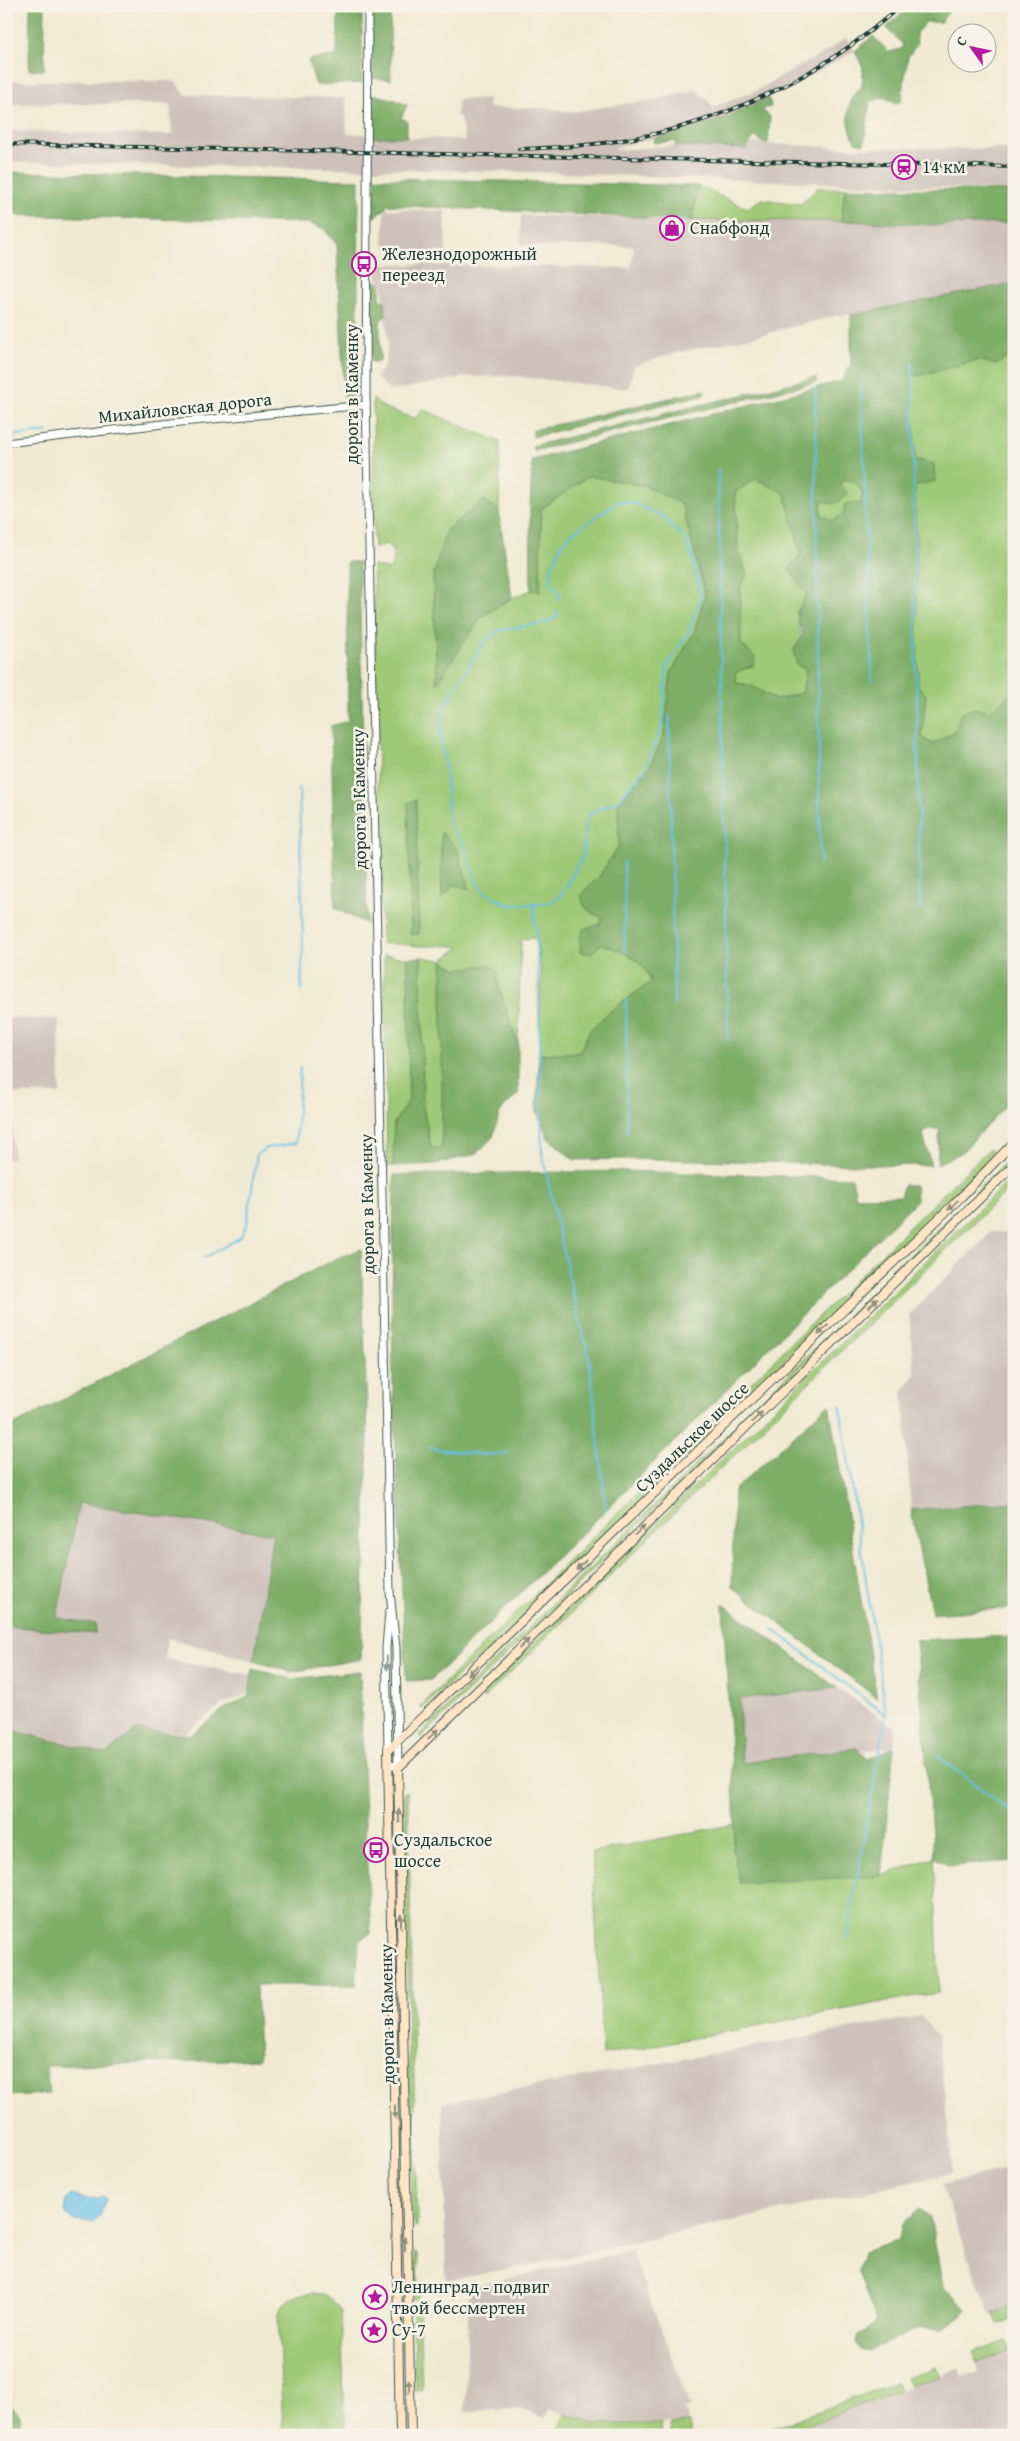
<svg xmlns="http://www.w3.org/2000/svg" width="1020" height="2441" viewBox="0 0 1020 2441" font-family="'Gentium Book Plus',serif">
  <rect width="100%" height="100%" fill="#f7f3e8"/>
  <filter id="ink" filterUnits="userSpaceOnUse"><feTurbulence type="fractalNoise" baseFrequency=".02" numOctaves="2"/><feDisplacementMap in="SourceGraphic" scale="10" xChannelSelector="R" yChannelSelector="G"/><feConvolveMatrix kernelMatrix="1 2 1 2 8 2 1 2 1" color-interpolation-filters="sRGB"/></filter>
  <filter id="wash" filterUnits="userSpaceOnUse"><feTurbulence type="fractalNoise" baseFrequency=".0096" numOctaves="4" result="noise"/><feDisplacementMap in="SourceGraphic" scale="20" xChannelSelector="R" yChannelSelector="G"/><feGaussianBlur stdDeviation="1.12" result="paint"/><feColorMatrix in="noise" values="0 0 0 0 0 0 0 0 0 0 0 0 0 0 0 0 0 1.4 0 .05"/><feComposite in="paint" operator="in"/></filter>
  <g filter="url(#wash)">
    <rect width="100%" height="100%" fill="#f0ead3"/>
    <g fill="#cec1ba">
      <path d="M846,38L855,51L769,98L717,121L678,133L616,147V150L676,146L746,149L751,143L852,148L1014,149V190L532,172L6,162V131L172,135L170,104H6V81H175L185,95L346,98L347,134H365L373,137L455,139L465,142L460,118L456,115L458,99H489L488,108H545L571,112L665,98L696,90L710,103L712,108L759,89L827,51Z"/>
      <path d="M385,209L445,211L446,252H397L383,243Z"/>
      <path d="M521,215L692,220L841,221L938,225L1014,223V283L851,315H838L757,336L671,354L634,366L629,389L512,376L465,377L390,391L376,377L385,365L388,342L382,284L377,277L380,264L631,268L634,246H520Z"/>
      <path d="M6,1018L59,1019L60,1094H13V1158L6,1159Z"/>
      <path d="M991,1232H1014V1502L911,1510L903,1390L915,1374L909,1315Z"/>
      <path d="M78,1503L274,1534L254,1661L167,1638L165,1659L251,1675L247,1694L223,1704L186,1733L136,1730L106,1754L6,1729V1626L57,1618Z"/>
      <path d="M837,1688L895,1728L894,1747L742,1763L738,1699Z"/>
      <path d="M921,2016L938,2037L953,2173L535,2264L446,2281L442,2103Z"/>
      <path d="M1012,2168L1014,2175V2307L990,2315L941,2185Z"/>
      <path d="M631,2251L691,2407L685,2409L689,2423L595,2424L549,2408L545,2418L519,2409L465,2411L469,2287Z"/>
      <path d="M1014,2349V2435H782L959,2368L962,2378L978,2372L977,2362Z"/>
    </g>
    <g fill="#9ec976" stroke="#5e8355" fill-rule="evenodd">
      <path d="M698,186L747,208L762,199L801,204L817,188H845L841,221L692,220Z"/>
      <path d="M1014,353V691L990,712L974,708L954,732L932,744L922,737L926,696L918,686L915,485L935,481L915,460L912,377L979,360L996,365Z"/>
      <path d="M373,399L385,408L415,419L422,409L500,442L499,512L484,500L438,560L433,576L437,683L481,617L512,598L531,590L540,591L541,509L589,476L646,486L682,505L695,491L688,522L705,593L695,630L671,673L664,735L650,766L618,804L619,845L599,877L581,894L602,916L600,924L601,944C624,952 643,957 651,982L609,1012L590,1030L580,1052L539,1054L541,971L536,938L521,939L518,1045L499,988L497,970L488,965L457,969L443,961L442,1148H431L423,1107L421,957L442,960L460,947C444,944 433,947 419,946C406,945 396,943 382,944L373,565L390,570C394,559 396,552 386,544L374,549ZM441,832L469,889L455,884L442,898Z"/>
      <path d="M756,479L785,493L801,554L789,569L807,594L797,612L806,669L802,693L776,700L750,685L736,683L735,673L754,665L741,644L740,588L747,575L738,549L735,492Z"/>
      <path d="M842,479L855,481L863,493L861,503L832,521L821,514L822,500L840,484Z"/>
      <path d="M384,955L408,958L409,1100L394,1123L393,1166H387Z"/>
      <path d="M989,1149L992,1151L983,1166L486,1653L457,1676L422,1709L421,1706Z"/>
      <path d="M1014,1154V1159L421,1738V1733Z"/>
      <path d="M1014,1178V1184L484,1698L480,1695L1006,1183Z"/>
      <path d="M404,1792H408L417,2226L415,2227L411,2205Z"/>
      <path d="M735,1824L733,1851L881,1876L934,1857L939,1993L910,1997L603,2055L592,1852Z"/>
      <path d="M415,2253H418L419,2295L417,2299H413Z"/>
      <path d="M314,2293C328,2296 334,2299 341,2312L345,2424L341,2435H283L278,2316C283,2297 297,2294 314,2293Z"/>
      <path d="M413,2306L419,2309L422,2390L415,2391Z"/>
      <path d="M1014,2307V2318L998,2324L994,2313Z"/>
      <path d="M1007,2341L1010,2351L977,2362L973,2353Z"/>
      <path d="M935,2367L940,2376L910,2386L906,2378Z"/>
      <path d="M896,2382L900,2390L782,2435H774L771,2429Z"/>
      <path d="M565,2413L595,2424H661L662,2435L556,2434Z"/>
      <path d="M689,2423L691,2435H671L670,2424Z"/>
    </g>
    <g fill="#7ead67" stroke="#4e754e" fill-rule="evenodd">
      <path d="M30,6H45L44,70H29Z"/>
      <path d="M338,6H362V83L316,85L308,60L337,55Z"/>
      <path d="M372,6H390L391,80L372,78Z"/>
      <path d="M909,6H952L941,22H926L916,33L917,44L908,57L901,101L894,103L884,97L870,102L864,144L855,142C846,120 844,105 862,86L863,68L855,51L873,36L889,52L901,49L903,45L886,28Z"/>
      <path d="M371,94L393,99L407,105L401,118L407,121V137H372Z"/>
      <path d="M769,98L771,107L764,108L763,111L770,116L768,143L761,142L758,138L754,137L746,149L676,146L675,141L654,143L653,139L717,121Z"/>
      <path d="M6,172L359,180L357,396L344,397L337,245L324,229L308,223L6,215Z"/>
      <path d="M376,178L698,186L692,220L387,205L385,209L373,218Z"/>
      <path d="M845,188L1014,191V223L938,225L841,221Z"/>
      <path d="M372,281L380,283V300L385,301L386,316L380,320V361L372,362Z"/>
      <path d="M1014,283V353L996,365L979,360L912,377L915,459L934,464L935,481L915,486L918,686L926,695L922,737L932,744L954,732L961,713L974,708L990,712L1014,691V1097L961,1153L937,1164L940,1129H930L923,1134L931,1165C812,1167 693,1156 574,1160L548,1138L537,1112L539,1054L580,1052L590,1030L609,1012L651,982C644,959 623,951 601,944L591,954L580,952V937L584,929L600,924L602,917C588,913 583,908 581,894L599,877L619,845L618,804L650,766L664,735L671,673L695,630L705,594L682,505L646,486L589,476L541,509L540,591L531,590L530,506L532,460L842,381L851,364V315ZM756,479L785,493L801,554L789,569L807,594L797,612L803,635L793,651L797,665L806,669L802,693L776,700L750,685L736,683L735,673L754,665L755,657L741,644L740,588L747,575L738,549L735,492ZM843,479L855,481L863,493L861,503L845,504L843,514L832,521L821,514L822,501L834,504L848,494L840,485Z"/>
      <path d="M816,377L817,382L534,451L532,446Z"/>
      <path d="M704,390L705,394L533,437V430Z"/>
      <path d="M484,500L499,512L512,598L481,617L437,684L433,576L446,530Z"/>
      <path d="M347,562H359L367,924L335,908L331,726L348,721Z"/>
      <path d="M416,800L419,934L411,935L408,803Z"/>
      <path d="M441,832L457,848L470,889L455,885L442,898Z"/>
      <path d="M421,957L423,1107L431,1148H442V961L457,969L488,965L497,970L499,988L518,1045V1094L500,1112L493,1137L476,1154L436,1164L393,1166L394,1123L409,1100L408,958Z"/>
      <path d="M625,1171L852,1178L856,1197L900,1196L904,1185H915L916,1201L606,1510L431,1680L406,1681L393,1385L392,1301L394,1175Z"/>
      <path d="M361,1249L368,1439L361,1659L291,1672L254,1661L273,1534L79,1503L57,1618L96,1624L95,1634L6,1626V1429L337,1258Z"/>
      <path d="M829,1404L877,1698L732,1587L734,1490Z"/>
      <path d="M1014,1502V1608L932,1614L911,1510Z"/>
      <path d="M723,1604L837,1688L739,1699L742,1763L857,1748L868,1759L894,1747L881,1876L740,1883L733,1851L735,1824Z"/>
      <path d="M1014,1636V1861L949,1866L934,1857L916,1640Z"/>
      <path d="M253,1669L292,1679L360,1671L366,1850L371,1933L359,1941L356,1985H256L259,2059L46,2066L49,2094L6,2096V1729L106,1754L136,1730L191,1735L224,1709L248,1697Z"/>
      <path d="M920,2209L930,2217L943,2286L966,2309L961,2317L942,2328H920L869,2351H860L856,2342L858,2336L877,2322L858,2272L863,2252L897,2241L904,2222Z"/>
      <path d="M6,2400L20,2416L23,2435H6Z"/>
    </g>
    <path fill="#67c1e5" stroke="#437f8c" d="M71,2195C84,2197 89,2202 102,2196L106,2199L100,2217L94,2222L73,2220L68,2217C63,2210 64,2199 71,2195Z"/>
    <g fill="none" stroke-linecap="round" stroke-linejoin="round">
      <g stroke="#67c1e5" stroke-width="2">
        <path d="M912,363L920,910"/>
        <path d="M861,384L872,682"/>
        <path d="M815,388L820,865"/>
        <path d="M6,436L48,432"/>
        <path d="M718,470L728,1039"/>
        <path d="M558,610L557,616L549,622L497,631L485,641L455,687L444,710L439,730L446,772L449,824L464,845L476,881L484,892L508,905L545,904L561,896L583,856L585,824L590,813L618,801L644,770L662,726L667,667L689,631L701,596L691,552L684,538L662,516L631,502H618L571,534L560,547L550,573L551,583L557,590L559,599"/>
        <path d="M669,716L674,1006"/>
        <path d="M299,788L303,945L301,990"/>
        <path d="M624,862L625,952"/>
        <path d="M534,905L538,971L542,1153L569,1278L589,1357L606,1510"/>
        <path d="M626,1000L627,1133"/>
        <path d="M204,1258L241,1237L247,1223L257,1154L266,1148L296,1143L300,1068"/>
        <path d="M840,1405L886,1715L846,1939"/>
        <path d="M430,1448L486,1455L508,1453"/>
        <path d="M773,1629L886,1715"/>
        <path d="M938,1756L1014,1814"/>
      </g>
    </g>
  </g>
  <g filter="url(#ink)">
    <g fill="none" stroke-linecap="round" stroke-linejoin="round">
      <defs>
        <g id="tertiary">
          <path d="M368,6L366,396L390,1592L396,1648L398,1768L389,1763"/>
          <path d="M6,443L171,423L366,405"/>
          <path d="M388,1750L386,1648L389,1612"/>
        </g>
        <g id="secondary">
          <path d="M400,2435L388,1750L959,1199L1014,1142"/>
          <path d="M411,2435L398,1768L1014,1165"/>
        </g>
      </defs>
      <use href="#tertiary" stroke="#3e574c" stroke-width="9"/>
      <use href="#secondary" stroke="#3e574c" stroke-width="10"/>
      <use href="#tertiary" stroke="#fff" stroke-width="7"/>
      <use href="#secondary" stroke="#ffe4c6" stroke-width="8"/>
      <defs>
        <g id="rail">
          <path d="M6,144L1014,167"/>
          <path d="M519,149C552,148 585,146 617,141C720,125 823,76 900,6"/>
        </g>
      </defs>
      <use href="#rail" stroke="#1f3d34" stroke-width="4"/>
      <use href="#rail" stroke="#f7f3e8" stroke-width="2" stroke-dasharray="5.5" stroke-linecap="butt"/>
    </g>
    <defs><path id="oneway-solid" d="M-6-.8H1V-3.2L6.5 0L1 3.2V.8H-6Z" transform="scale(1.25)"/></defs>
    <g fill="#8f907d">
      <use href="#oneway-solid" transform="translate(953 1205) rotate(136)"/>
      <use href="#oneway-solid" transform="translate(873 1303) rotate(-44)"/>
      <use href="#oneway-solid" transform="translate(823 1330) rotate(136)"/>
      <use href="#oneway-solid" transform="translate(757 1417) rotate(-44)"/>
      <use href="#oneway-solid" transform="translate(640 1530) rotate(-44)"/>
      <use href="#oneway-solid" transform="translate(581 1565) rotate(136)"/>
      <use href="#oneway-solid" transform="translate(524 1644) rotate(-44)"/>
      <use href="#oneway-solid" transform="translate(473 1670) rotate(136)"/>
      <use href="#oneway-solid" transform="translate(433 1734) rotate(-45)"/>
      <use href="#oneway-solid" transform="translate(399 1816) rotate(-91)"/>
      <use href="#oneway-solid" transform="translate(401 1921) rotate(-91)"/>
      <use href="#oneway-solid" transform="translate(395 2112) rotate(89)"/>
      <use href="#oneway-solid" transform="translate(405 2244) rotate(-91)"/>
      <use href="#oneway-solid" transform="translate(409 2386) rotate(-92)"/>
    </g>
    <use fill="#8f9e9a" href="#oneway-solid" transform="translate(387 1663) rotate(89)"/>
  </g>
  <defs>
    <symbol id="station-ring" viewBox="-11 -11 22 22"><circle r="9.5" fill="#f7f3e8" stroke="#b5179e" stroke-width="1.5"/><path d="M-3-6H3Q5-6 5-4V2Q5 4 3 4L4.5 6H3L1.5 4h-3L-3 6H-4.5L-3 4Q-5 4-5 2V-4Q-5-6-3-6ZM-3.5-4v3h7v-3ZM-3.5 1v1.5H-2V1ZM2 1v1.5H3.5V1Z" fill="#b5179e"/></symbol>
    <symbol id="shop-ring" viewBox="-11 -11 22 22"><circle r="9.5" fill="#f7f3e8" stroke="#b5179e" stroke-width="1.5"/><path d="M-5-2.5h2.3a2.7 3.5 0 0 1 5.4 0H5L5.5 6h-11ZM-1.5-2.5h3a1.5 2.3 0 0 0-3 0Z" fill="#b5179e"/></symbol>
    <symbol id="bus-ring" viewBox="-11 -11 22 22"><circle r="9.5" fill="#f7f3e8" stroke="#b5179e" stroke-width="1.5"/><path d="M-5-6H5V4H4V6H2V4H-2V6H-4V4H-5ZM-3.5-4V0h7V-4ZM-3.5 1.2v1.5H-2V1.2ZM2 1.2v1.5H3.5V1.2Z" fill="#b5179e"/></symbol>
    <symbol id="sight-ring" viewBox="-11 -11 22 22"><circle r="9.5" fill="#f7f3e8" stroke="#b5179e" stroke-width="1.5"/><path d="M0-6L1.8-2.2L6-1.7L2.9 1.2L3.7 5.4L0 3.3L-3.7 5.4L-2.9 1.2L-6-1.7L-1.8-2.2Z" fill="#b5179e"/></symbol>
  </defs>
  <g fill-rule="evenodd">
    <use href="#station-ring" x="890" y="153" width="28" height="28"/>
    <use href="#shop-ring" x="658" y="214" width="28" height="28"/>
    <use href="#bus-ring" x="350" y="250" width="28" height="28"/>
    <use href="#bus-ring" x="362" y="1836" width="28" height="28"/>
    <use href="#sight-ring" x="361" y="2283" width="28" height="28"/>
    <use href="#sight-ring" x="360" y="2316" width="28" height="28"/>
  </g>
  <g text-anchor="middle" stroke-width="5" stroke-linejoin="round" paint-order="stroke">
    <g font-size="18" fill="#1f3d34" stroke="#f7f3e8" text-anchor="start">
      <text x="922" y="173">14 км</text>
      <text x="690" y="234">Снабфонд</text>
      <text x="382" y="260">Железнодорожный<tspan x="382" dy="21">переезд</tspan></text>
      <text x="394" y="1846">Суздальское<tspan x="394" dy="21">шоссе</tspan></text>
      <text x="392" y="2293">Ленинград - подвиг<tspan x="392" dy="21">твой бессмертен</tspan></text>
      <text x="392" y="2336">Су-7</text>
    </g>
    <g font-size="18" fill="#1f3d34" stroke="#f7f3e8">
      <text transform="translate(352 394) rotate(-90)" y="6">дорога в Каменку</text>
      <text transform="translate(185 408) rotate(-6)" y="6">Михайловская дорога</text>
      <text transform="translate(359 799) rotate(-91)" y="6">дорога в Каменку</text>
      <text transform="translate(367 1204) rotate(-91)" y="6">дорога в Каменку</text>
      <text transform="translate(692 1437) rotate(-44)" y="6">Суздальское шоссе</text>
      <text transform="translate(387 2014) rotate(-91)" y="6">дорога в Каменку</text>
    </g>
  </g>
  <rect width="1020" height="2441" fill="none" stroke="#f7f3e8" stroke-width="25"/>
  <g transform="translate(972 48) rotate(303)"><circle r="24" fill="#f7f3e8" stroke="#a1aaa0"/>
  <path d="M0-4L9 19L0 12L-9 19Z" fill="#b5179e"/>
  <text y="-8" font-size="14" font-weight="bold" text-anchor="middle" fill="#1f3d34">С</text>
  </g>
</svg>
